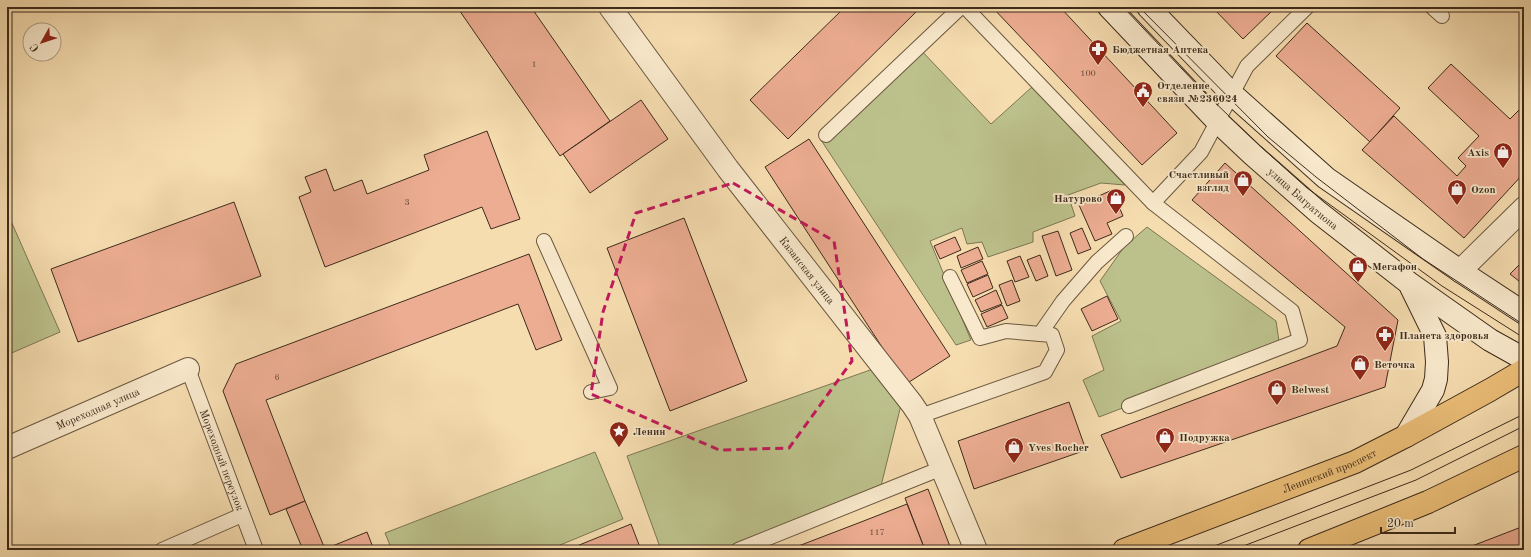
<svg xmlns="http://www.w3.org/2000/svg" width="1531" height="557" viewBox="0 0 1531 557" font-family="'Old Standard TT',serif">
  <rect width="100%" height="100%" fill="#f6ddb0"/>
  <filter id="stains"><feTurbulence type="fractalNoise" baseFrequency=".005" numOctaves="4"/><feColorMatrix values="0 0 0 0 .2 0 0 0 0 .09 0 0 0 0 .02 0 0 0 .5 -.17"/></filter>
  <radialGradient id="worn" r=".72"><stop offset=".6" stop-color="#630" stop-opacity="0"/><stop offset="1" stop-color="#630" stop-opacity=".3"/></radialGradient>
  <g fill="#bcc18b" stroke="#7c7653">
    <path d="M918,47L991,124L1032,87L1125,185L1101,183L1068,195L1075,216L1033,232V242L988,257L982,242L967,244L962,228L930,241L971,340L956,345L821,140Z"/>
    <path d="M7,212L60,332L7,355Z"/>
    <path d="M1147,227L1276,321L1280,348L1099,417L1083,380L1104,370L1092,336L1121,321L1100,281L1124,247Z"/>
    <path d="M873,369L901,405L879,494L744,550H661L627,456Z"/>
    <path d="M595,452L623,519L548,550H392L385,533Z"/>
  </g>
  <g fill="#edad92" stroke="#3d2b1b">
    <path d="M457,7H531L610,121L560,156Z"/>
    <path d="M845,7H921L788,139L750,100Z"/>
    <path d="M992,7H1060L1177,133L1142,165Z"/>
    <path d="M1212,7H1276L1243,39Z"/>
    <path d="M1307,23L1400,108L1370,142L1276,56Z"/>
    <path d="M1451,64L1510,119L1524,105V173L1464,238L1362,150L1394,116L1457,176L1466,166L1458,158L1479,136L1428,88Z"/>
    <path d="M641,100L668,139L590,193L563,154Z"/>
    <path d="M487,131L520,219L491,229L482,207L325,267L299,197L311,192L305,177L326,169L334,191L362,180L367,194L429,170L424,155Z"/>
    <path d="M809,139L950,356L906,384L765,167Z"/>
    <path d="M1225,163L1398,320L1385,387L1121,478L1101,435L1337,346L1345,327L1192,200Z"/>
    <path d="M1112,190L1123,216L1107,223L1112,234L1095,241L1079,205Z"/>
    <path d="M234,202L261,276L78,342L51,269Z"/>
    <path d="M684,218L747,381L670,411L607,248Z"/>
    <path d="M1082,228L1091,249L1078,254L1070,233Z"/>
    <path d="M1058,231L1072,270L1056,276L1042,236Z"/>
    <path d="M955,237L961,250L940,259L934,246Z"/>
    <path d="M978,247L983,259L961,268L957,256Z"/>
    <path d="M529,254L562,340L536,350L518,304L266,400L305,501L270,515L223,391L236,364Z"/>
    <path d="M1040,255L1048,276L1036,281L1027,260Z"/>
    <path d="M1020,256L1029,277L1015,282L1007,261Z"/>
    <path d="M1524,260V285L1510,274Z"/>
    <path d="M982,261L988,274L967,283L961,270Z"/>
    <path d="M988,275L993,288L973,297L967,284Z"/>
    <path d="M1012,280L1020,301L1007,306L999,285Z"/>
    <path d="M996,290L1002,304L981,312L975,300Z"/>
    <path d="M1107,296L1118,319L1092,331L1081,309Z"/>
    <path d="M1002,305L1008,318L987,327L981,314Z"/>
    <path d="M1069,402L1086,450L974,489L958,441Z"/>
    <path d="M928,489L951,549L949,550H925L905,498Z"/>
    <path d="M305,501L325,549L323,550H303L286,509Z"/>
    <path d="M907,504L925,550H788L861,522Z"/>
    <path d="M631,524L641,550H567Z"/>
    <path d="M1524,526V550H1474L1472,546Z"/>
    <path d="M367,532L374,550H323L325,549Z"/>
  </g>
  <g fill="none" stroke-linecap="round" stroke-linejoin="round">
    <defs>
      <g id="lane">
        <path d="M965,7L1153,203L1292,311L1300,340L1129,406"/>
        <path d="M1432,7L1442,16"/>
        <path d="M826,135L961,7"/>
        <path d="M1153,203L1201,152L1247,66L1307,7"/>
        <path d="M544,241L610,388L591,392"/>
        <path d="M1040,334L1063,301L1097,262L1126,236"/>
        <path id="s1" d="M188,369L256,550"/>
        <path d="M920,416L1045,372L1057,350L1052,335L1006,331L980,338L950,277"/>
        <path d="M162,550L242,515"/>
        <path d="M738,550L942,468"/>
      </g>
      <g id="street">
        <path id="s2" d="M610,7L728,169L912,404L920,416L976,550"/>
        <path d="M1460,271L1524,208"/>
        <path id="s3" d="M7,448L188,369"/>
      </g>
      <g id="secondary">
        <path id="s4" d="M1109,7L1217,121L1252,154L1318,212L1409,283L1490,340L1524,359"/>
        <path d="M1148,7L1232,94L1326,178L1460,271L1524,313"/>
        <path d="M1406,436L1433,390L1436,379L1437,362L1435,336L1411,287"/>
      </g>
      <g id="primary">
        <path id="s5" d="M1124,550L1355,462L1406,436L1490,390L1524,370"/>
        <path d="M1309,550L1428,502L1524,456"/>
      </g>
    </defs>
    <use href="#lane" stroke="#6b5840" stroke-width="16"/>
    <use href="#street" stroke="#6b5840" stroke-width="24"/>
    <use href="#secondary" stroke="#3d2b1b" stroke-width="24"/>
    <use href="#primary" stroke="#3d2b1b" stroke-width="24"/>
    <use href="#lane" stroke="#f9e9cc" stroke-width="14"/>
    <use href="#street" stroke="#f9e9cc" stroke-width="22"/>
    <use href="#secondary" stroke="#f9e9cc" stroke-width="22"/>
    <use href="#primary" stroke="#ebbe78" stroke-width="22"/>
    <g stroke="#3d2b1b" stroke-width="1">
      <path d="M1123,7L1202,90L1260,146L1307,188L1442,286L1524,338"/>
      <path d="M1139,7L1268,137L1316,177L1423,259L1524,325"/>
      <path d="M1204,550L1411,470L1524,414"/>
      <path d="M1233,550L1416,480L1524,426"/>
    </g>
  </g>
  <path fill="none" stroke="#c2185b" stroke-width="3" stroke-dasharray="8 5" stroke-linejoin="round" d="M733,183L834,241L852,361L789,448L719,450L591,394L603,312L636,213Z"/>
  <defs>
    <symbol id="pharmacy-pin" viewBox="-11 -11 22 30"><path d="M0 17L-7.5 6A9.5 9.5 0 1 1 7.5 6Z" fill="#8f2418" stroke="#f9e9cc"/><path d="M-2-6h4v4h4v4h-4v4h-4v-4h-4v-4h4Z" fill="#fff"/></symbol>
    <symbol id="civic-pin" viewBox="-11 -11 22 30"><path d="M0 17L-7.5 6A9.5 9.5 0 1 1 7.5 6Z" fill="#8f2418" stroke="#f9e9cc"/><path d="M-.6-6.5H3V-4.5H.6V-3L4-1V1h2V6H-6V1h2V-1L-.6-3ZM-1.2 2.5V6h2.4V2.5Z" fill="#fff"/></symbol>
    <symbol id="shop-pin" viewBox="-11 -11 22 30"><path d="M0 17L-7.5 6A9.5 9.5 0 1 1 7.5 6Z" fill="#8f2418" stroke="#f9e9cc"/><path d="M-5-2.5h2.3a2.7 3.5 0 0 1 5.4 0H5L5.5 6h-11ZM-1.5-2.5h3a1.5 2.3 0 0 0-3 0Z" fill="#fff"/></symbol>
    <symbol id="sight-pin" viewBox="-11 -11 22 30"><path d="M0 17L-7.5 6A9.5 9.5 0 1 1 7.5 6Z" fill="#8f2418" stroke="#f9e9cc"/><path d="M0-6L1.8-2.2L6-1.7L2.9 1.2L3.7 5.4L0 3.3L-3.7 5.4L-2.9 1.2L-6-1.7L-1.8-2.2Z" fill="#fff"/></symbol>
  </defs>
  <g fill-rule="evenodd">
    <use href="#pharmacy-pin" x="1087" y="38" width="22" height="30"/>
    <use href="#civic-pin" x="1132" y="80" width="22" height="30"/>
    <use href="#shop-pin" x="1492" y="141" width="22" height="30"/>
    <use href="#shop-pin" x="1232" y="169" width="22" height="30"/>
    <use href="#shop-pin" x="1446" y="178" width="22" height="30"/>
    <use href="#shop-pin" x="1105" y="187" width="22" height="30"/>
    <use href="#shop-pin" x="1347" y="255" width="22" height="30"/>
    <use href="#pharmacy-pin" x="1374" y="324" width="22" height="30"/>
    <use href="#shop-pin" x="1349" y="353" width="22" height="30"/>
    <use href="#shop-pin" x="1266" y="378" width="22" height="30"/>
    <use href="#sight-pin" x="608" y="420" width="22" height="30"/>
    <use href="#shop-pin" x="1154" y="426" width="22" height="30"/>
    <use href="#shop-pin" x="1003" y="436" width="22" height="30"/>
  </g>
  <g text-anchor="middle" stroke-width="3.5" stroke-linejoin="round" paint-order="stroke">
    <g font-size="9" fill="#694c39">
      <text x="534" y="67">1</text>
      <text x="1088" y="76">100</text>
      <text x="407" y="205">3</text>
      <text x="277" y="380">6</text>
      <text x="877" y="535">117</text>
    </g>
    <g font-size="11" font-weight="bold" fill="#3d2b1b" stroke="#f9e9cc" text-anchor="start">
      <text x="1112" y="53">Бюджетная Аптека</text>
      <text x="1157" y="89">Отделение<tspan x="1157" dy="13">связи №236024</tspan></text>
      <text x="1489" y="156" text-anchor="end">Axis</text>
      <text x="1229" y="178" text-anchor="end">Счастливый<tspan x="1229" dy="13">взгляд</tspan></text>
      <text x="1471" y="193">Ozon</text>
      <text x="1102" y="202" text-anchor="end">Натурово</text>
      <text x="1372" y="270">Мегафон</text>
      <text x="1399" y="339">Планета здоровья</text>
      <text x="1374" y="368">Веточка</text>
      <text x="1291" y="393">Belwest</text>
      <text x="633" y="435">Ленин</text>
      <text x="1179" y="441">Подружка</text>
      <text x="1028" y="451">Yves Rocher</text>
    </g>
    <g font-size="11" fill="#3d2b1b" stroke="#f9e9cc">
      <text dy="4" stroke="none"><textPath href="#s4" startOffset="273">улица Багратиона</textPath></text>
      <text dy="4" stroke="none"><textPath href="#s2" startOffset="329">Казанская улица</textPath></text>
      <text dy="4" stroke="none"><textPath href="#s3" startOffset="99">Мореходная улица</textPath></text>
      <text dy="4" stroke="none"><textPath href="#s1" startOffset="97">Мореходный переулок</textPath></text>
      <text dy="4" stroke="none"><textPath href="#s5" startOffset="220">Ленинский проспект</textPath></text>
    </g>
  </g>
  <rect width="1531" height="557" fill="none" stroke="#f6ddb0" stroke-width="24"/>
  <rect x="8" y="8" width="1515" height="541" fill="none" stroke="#3d2b1b" stroke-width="2"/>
  <rect x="12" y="12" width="1507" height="533" fill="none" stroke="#3d2b1b"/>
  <g transform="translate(42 42) rotate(231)"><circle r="19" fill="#f9e9cc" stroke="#ae9d85"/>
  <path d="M0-3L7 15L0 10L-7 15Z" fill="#8f2418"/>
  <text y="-6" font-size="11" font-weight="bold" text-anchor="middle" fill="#3d2b1b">С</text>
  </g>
  <path d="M1381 527v6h74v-6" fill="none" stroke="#3d2b1b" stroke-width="2"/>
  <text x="1387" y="527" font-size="12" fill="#3d2b1b" stroke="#f9e9cc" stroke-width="3" paint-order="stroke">20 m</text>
  <rect width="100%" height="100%" filter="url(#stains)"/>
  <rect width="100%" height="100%" fill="url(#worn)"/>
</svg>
